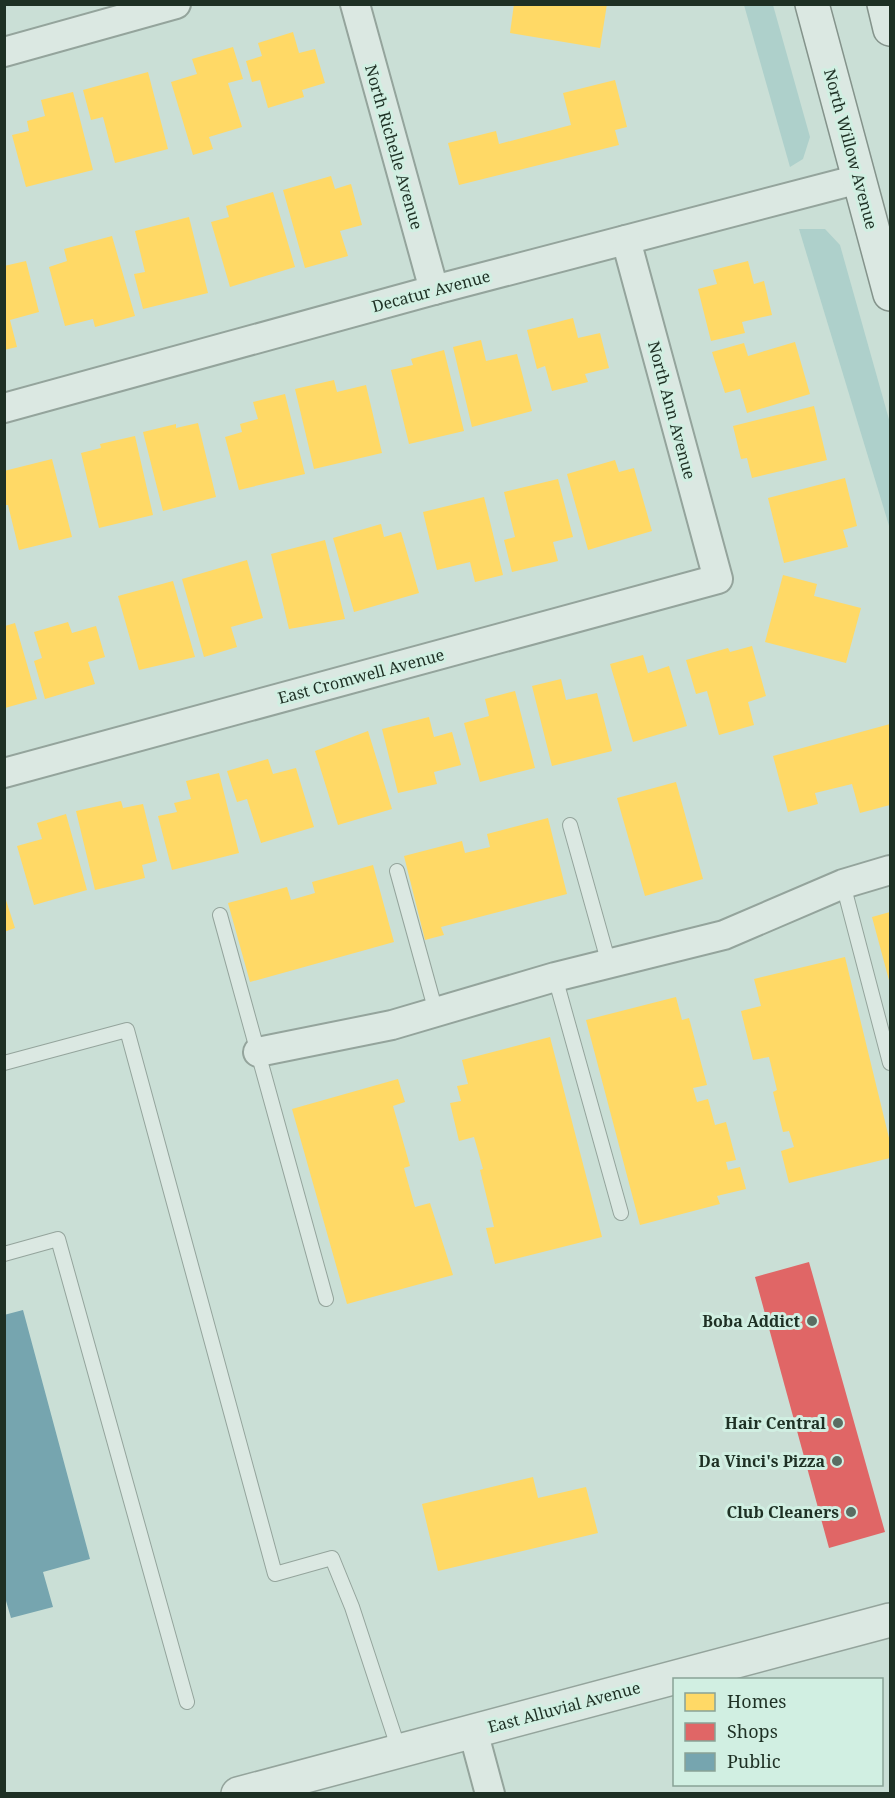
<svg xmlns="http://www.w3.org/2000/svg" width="895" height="1798" viewBox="0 0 895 1798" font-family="'Noto Serif',serif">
  <rect width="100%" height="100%" fill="#cadfd6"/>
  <g fill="#aed0cb">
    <path d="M744,5H773L810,137L803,159L790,167Z"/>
    <path d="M799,229H825L840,245L890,423V529Z"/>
  </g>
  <g fill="#ffd966">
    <path d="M514,4H607L600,48L510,33Z"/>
    <path d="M293,32L299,53L315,49L325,83L302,90L304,97L268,108L260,80L252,82L246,61L262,56L258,43Z"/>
    <path d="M233,47L243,79L228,83L242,127L209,137L213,149L193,155L171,82L197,74L192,59Z"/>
    <path d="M148,72L168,149L115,163L103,117L91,120L83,90Z"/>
    <path d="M615,80L627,127L615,130L619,145L459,185L448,143L496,131L499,144L571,125L563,93Z"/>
    <path d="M73,92L93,170L26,187L12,135L29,131L27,121L45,116L41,100Z"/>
    <path d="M331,176L335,189L351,184L362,225L340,231L348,256L305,268L283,190Z"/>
    <path d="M273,192L295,267L230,287L211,222L229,217L226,206Z"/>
    <path d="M189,217L208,293L143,309L134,274L145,272L135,231Z"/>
    <path d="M112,236L135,316L95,327L93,319L65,326L49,267L67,261L64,249Z"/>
    <path d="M26,261L39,312L10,320L17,347L4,350V266Z"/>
    <path d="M748,261L754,284L764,281L772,315L742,322L745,333L711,341L698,289L717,284L713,270Z"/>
    <path d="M573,318L578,338L600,333L609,368L585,374L588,382L552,391L545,366L537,369L527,330Z"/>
    <path d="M481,340L486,361L517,354L532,411L472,427L453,347Z"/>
    <path d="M795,342L810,394L747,413L740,389L725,393L712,352L744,343L748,356Z"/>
    <path d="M444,350L464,431L409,444L391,370L413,365L411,359Z"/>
    <path d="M334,380L337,392L366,385L382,453L314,469L295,389Z"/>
    <path d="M285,394L305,474L239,490L225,437L242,432L240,424L258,419L253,402Z"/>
    <path d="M814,406L827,460L752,478L747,458L741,459L733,426Z"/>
    <path d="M198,423L216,497L163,511L143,432L176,424V428Z"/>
    <path d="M135,436L153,515L99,528L81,453L101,448L100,444Z"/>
    <path d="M52,459L72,537L19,550L8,505H4V471Z"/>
    <path d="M615,460L619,472L634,468L652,531L588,550L567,474Z"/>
    <path d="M845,478L857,526L843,530L848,547L784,563L768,498Z"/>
    <path d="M558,479L573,537L553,542L558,561L512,572L504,540L515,537L504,492Z"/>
    <path d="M484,497L503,575L475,582L470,562L437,570L423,512Z"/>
    <path d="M381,524L384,537L401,532L419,593L354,612L333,538Z"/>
    <path d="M325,540L345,619L289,629L271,554Z"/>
    <path d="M247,560L263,618L231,627L237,647L204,657L182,579Z"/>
    <path d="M783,575L817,584L814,596L861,608L846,663L765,642Z"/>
    <path d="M173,581L195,657L139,670L118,596Z"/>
    <path d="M68,622L72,633L96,626L105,657L88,662L95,684L45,699L34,661L42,658L34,632Z"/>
    <path d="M15,623L37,699L5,708V626Z"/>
    <path d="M752,646L766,696L748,702L754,725L719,735L707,691L696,694L686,660L728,648L730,652Z"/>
    <path d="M643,655L648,673L669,666L687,726L633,742L610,664Z"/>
    <path d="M561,679L566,700L597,693L612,751L552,766L532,686Z"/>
    <path d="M515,691L535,768L480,782L464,723L489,716L485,699Z"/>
    <path d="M429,717L434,737L452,732L461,765L434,772L437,784L398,793L382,729Z"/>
    <path d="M890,724V805L860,813L852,784L815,793L818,804L788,812L773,756Z"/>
    <path d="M368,731L392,809L338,825L315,751Z"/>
    <path d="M268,759L273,774L296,768L314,827L261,843L247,799L237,802L227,771Z"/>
    <path d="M219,773L239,853L172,870L158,816L177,812L174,803L191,799L186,781Z"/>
    <path d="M676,782L703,879L645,896L617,798Z"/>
    <path d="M121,801L123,808L143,804L157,861L142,865L145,878L95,890L76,811Z"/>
    <path d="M66,814L87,890L34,905L17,846L42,839L37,823Z"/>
    <path d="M548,818L567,894L441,927L444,935L425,940L404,856L462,841L465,853L490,847L487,834Z"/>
    <path d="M373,865L394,942L250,982L228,903L287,887L291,900L315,893L312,882Z"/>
    <path d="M4,894L15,928L4,932Z"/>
    <path d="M890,912V984L872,917Z"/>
    <path d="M845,957L890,1142V1158L789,1183L781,1151L794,1147L789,1131L783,1132L773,1092L777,1090L769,1057L753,1060L741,1011L761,1006L754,979Z"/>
    <path d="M676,997L682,1020L689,1018L707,1085L693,1088L697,1102L708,1099L715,1125L726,1122L736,1160L726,1162L728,1170L740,1167L746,1189L717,1196L720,1204L640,1225L586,1020Z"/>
    <path d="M550,1037L602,1237L495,1264L486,1228L494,1227L480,1170L483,1169L474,1137L459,1141L450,1103L461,1101L457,1086L468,1084L462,1060Z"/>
    <path d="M398,1079L405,1102L393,1106L410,1166L404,1168L415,1207L430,1203L453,1275L347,1304L292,1109Z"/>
    <path d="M533,1477L538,1498L586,1487L598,1533L438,1571L422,1504Z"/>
  </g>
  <path fill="#e06666" d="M809,1262L885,1532L829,1548L755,1277Z"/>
  <path fill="#76a5af" d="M23,1310L90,1559L43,1572L53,1607L11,1618L4,1594V1315Z"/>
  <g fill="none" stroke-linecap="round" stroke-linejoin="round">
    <defs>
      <g id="service">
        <path d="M570,825L609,964"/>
        <path d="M397,871L436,1012"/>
        <path d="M843,884L890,1063"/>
        <path d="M220,915L326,1299"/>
        <path d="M555,977L621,1213"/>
        <path d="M4,1063L127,1030L275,1574L332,1558L352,1607L399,1750"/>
        <path d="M4,1254L58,1239L187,1702"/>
      </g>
      <g id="minor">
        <path d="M355,4L434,290"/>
        <path d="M4,52L176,4"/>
        <path d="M4,408L434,290L859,179"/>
        <path d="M4,773L718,579L626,240"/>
        <path d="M258,1052L392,1025L555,977L724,935L843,884L890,870"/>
        <path d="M473,1731L490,1794"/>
      </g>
      <path id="tertiary" d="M238,1794L890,1620"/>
      <g id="secondary">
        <path d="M812,4L890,294"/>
        <path d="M884,4L890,29"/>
      </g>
    </defs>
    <use href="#service" stroke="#94a49c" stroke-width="16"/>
    <use href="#minor" stroke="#94a49c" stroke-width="32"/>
    <use href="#tertiary" stroke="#94a49c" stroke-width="36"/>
    <use href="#secondary" stroke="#84938b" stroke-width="36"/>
    <use href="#service" stroke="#dbe8e2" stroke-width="14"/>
    <use href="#minor" stroke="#dbe8e2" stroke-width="28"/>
    <use href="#tertiary" stroke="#dbe8e2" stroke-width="33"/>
    <use href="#secondary" stroke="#dbe8e2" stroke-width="33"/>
  </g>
  <g fill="#5a6d62" stroke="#d1efe2" stroke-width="2">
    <circle cx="812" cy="1321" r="6"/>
    <circle cx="838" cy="1423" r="6"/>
    <circle cx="837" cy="1461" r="6"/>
    <circle cx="851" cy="1512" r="6"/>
  </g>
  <g text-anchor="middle" stroke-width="6" stroke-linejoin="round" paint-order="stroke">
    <g font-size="16" fill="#1e3024" stroke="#d1efe2">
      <text transform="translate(394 147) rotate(74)" y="6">North Richelle Avenue</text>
      <text transform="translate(851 149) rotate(75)" y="6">North Willow Avenue</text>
      <text transform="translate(431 291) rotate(-15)" y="6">Decatur Avenue</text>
      <text transform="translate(672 410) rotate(75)" y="6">North Ann Avenue</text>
      <text transform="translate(361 676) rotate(-15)" y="6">East Cromwell Avenue</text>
      <text transform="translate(564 1707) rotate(-15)" y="6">East Alluvial Avenue</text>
    </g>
    <g font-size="16" font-weight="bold" fill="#1e3024" stroke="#d1efe2" text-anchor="end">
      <text x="800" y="1327">Boba Addict</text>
      <text x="826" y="1429">Hair Central</text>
      <text x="825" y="1467">Da Vinci's Pizza</text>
      <text x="839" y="1518">Club Cleaners</text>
    </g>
  </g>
  <rect width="895" height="1798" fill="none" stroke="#1e3024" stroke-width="12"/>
  <rect x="673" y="1678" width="210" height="108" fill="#d1efe2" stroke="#89a396" stroke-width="1.5"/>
  <rect x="685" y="1693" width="30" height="18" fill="#ffd966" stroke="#89a396" stroke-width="1.5"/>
  <text x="727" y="1708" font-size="18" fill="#1e3024">Homes</text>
  <rect x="685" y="1723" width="30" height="18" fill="#e06666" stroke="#89a396" stroke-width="1.5"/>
  <text x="727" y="1738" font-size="18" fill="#1e3024">Shops</text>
  <rect x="685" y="1753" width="30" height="18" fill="#76a5af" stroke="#89a396" stroke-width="1.5"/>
  <text x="727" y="1768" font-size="18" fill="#1e3024">Public</text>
</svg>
